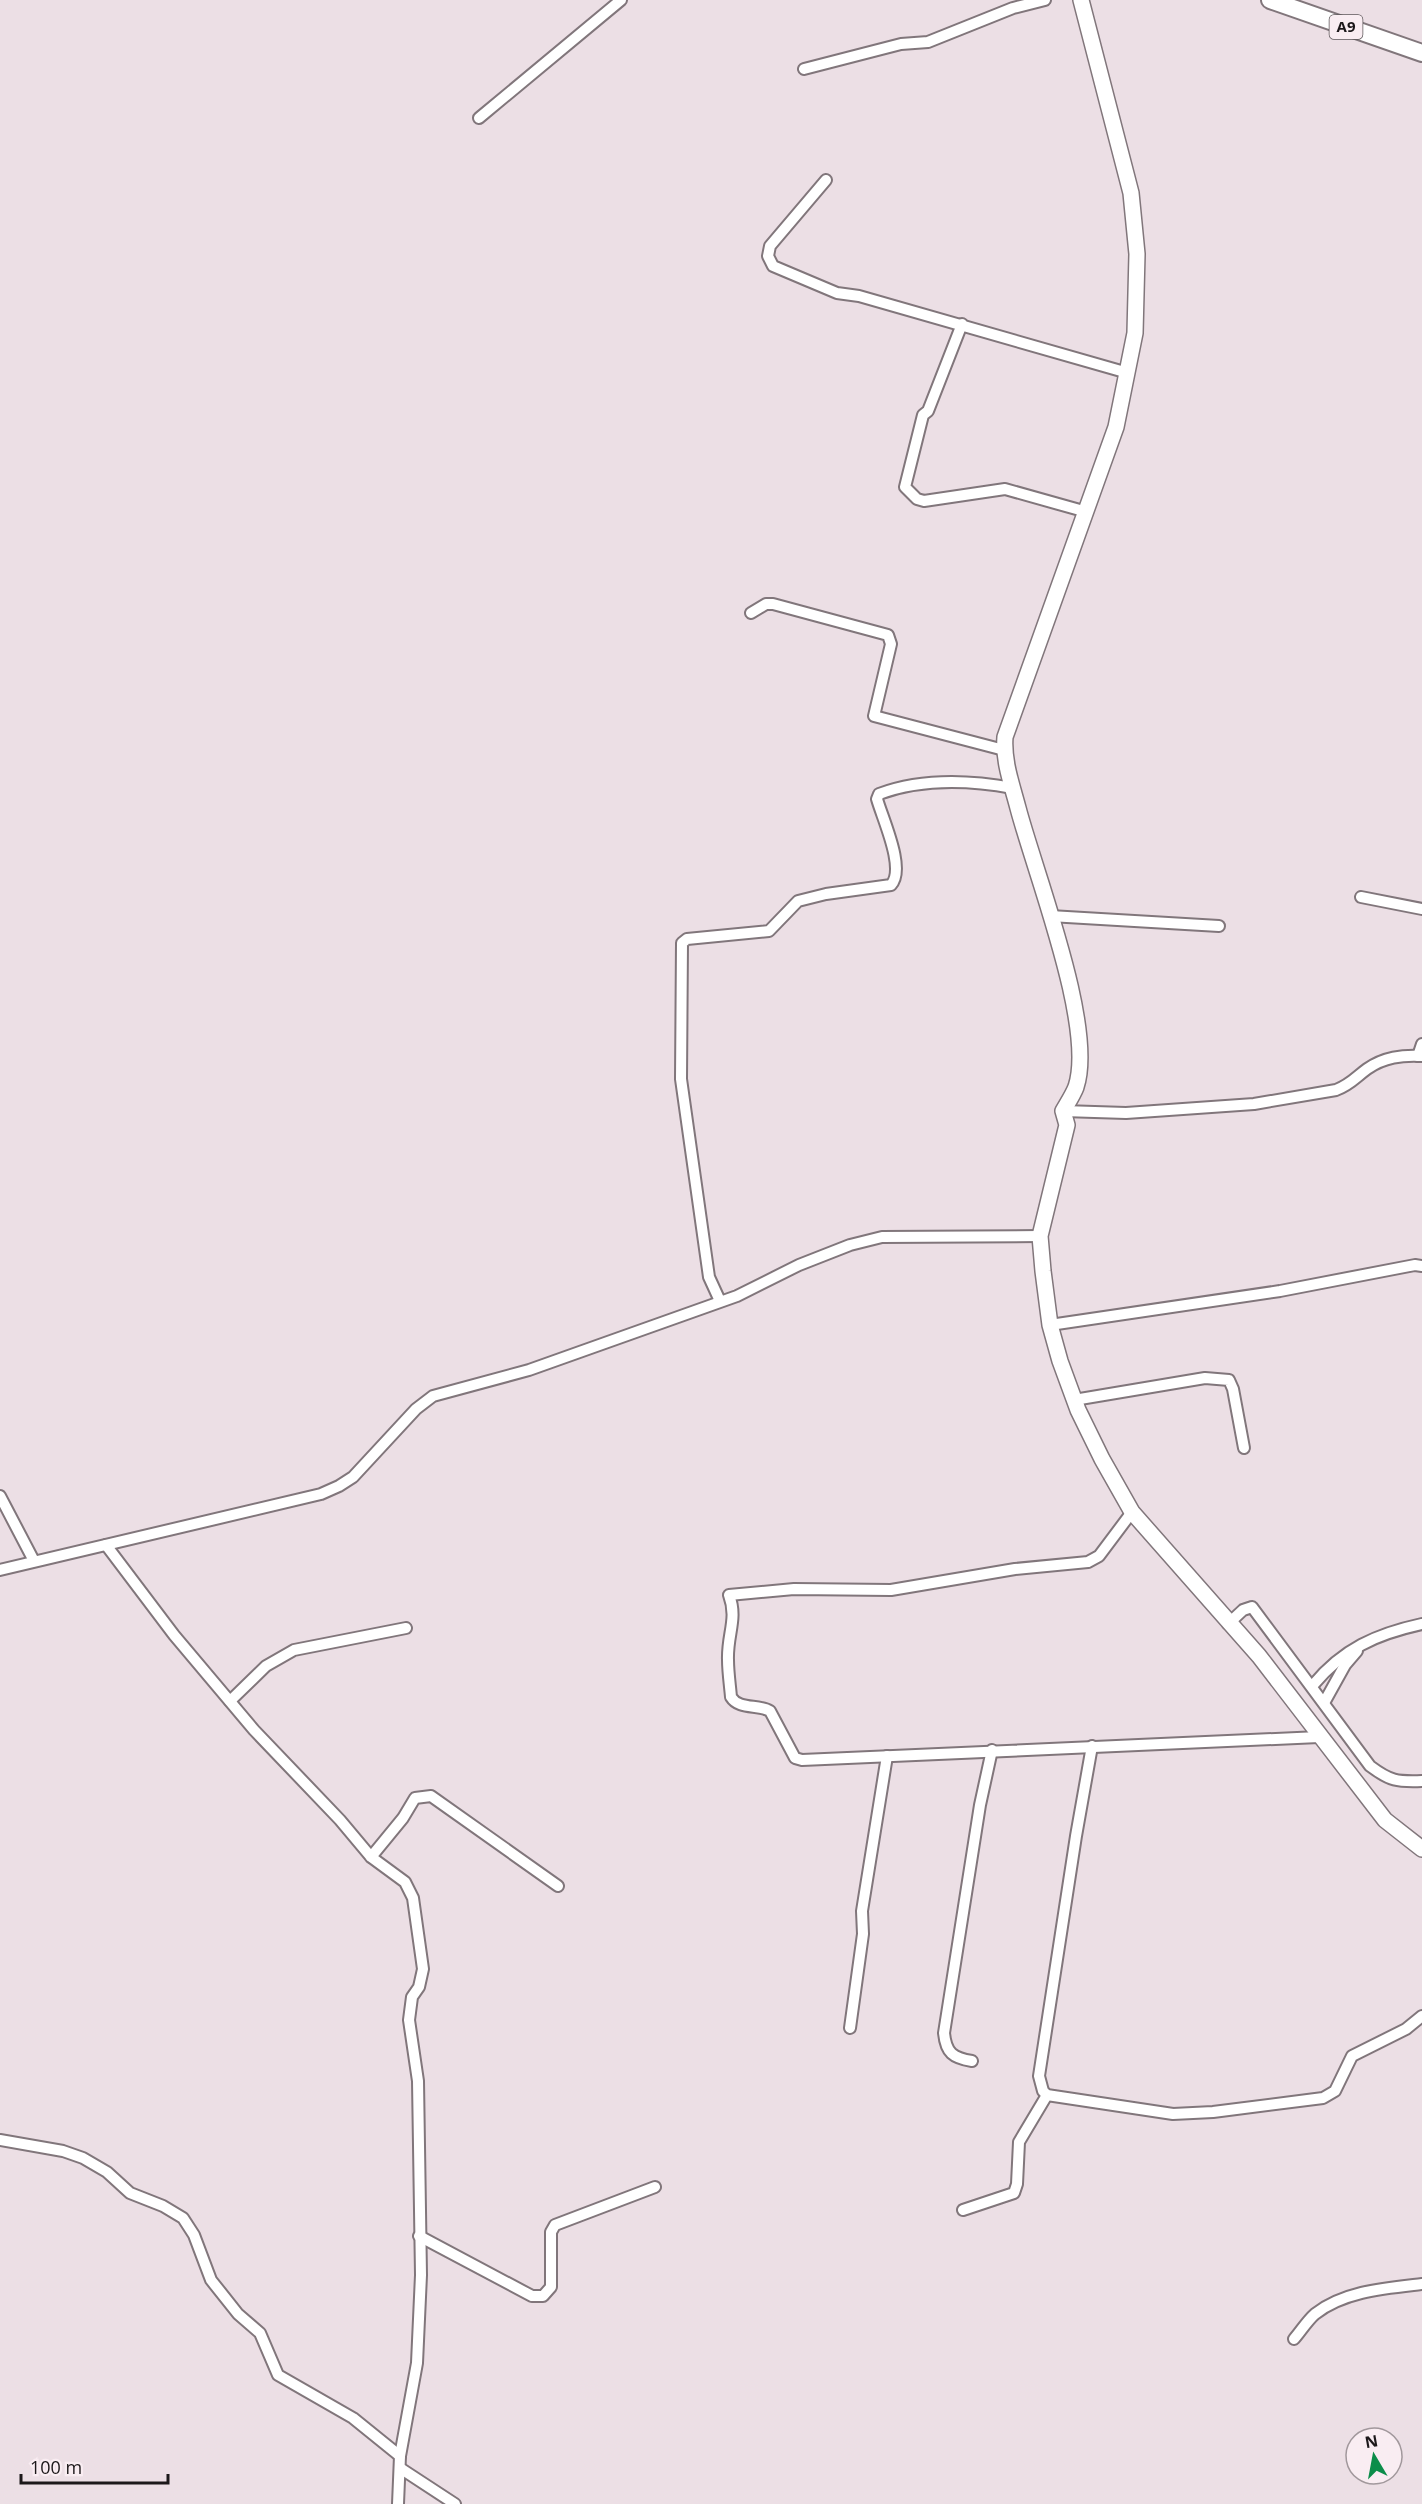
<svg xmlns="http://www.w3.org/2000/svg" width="1422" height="2504" viewBox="0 0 1422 2504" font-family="'Open Sans',sans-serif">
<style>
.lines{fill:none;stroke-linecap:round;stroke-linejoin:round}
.street-casing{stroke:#81767b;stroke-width:14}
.secondary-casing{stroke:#81767b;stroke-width:18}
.primary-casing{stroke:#81767b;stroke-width:20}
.street{stroke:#fff;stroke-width:10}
.secondary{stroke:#fff;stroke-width:15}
.primary{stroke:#fff;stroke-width:16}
.labels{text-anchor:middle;stroke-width:4.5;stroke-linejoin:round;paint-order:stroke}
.shield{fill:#f9edf2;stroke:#5e585b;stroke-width:1.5}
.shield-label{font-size:15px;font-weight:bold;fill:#1c181a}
</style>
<rect width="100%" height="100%" fill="#ecdfe5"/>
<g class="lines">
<defs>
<g id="street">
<polyline points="804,69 901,44 928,42 1013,8 1045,0"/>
<polyline points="479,118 621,0"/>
<polyline points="826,180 770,246 768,256 773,266 837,293 859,296 1128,373"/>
<polyline points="962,324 928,411 923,415 905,487 917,499 924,501 1005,489 1087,512"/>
<polyline points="751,613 766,604 773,604 888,635 891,644 874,716 1004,750"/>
<polyline points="1361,897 1422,909"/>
<polyline points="1050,916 1219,926"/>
<polyline points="1418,1056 1422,1044"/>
<path d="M1063,1111L1126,1113L1254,1104L1336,1090C1350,1085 1356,1077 1367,1069C1384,1057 1402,1055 1422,1056"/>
<path d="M720,1301L709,1277L681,1079L682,943L687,939L769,931L798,901L826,894L891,885C906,869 883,820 877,799L879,794C922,778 969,780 1013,788"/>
<polyline points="1050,1325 1280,1291 1415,1265 1422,1266"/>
<polyline points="1074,1400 1205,1378 1229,1380 1233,1389 1244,1448"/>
<polyline points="0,1496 34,1561"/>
<path d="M1132,1512L1099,1556L1088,1562L1015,1569L891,1590L794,1589L729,1595C738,1619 727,1634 728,1660C728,1672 730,1685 731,1697C739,1710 758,1704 770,1711L795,1758L802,1760L1319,1737"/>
<polyline points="106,1545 174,1635 254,1730 340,1820 371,1857 405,1882 413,1898 423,1969 419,1987 412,1997 409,2020 418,2081 421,2275 417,2363 400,2456 398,2504"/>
<polyline points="0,1570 321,1494 339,1486 353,1477 416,1409 433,1396 529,1370 737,1296 799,1265 850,1245 882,1237 1040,1236"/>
<path d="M1228,1624L1243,1610L1252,1607L1370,1766C1390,1781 1397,1782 1422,1781"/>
<path d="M1313,1685C1343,1649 1376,1634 1422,1624"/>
<polyline points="230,1701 266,1666 294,1650 406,1628"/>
<polyline points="1325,1701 1345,1665 1357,1651"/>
<polyline points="1092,1746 1076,1836 1039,2076 1043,2091 1047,2095 1173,2114 1213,2112 1323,2098 1335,2091 1352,2056 1406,2029 1422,2016"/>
<polyline points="371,1857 403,1818 415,1798 431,1796 558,1886"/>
<polyline points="850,2028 863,1934 862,1911 887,1756"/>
<path d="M972,2061C953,2058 946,2053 944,2033L980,1805L992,1750"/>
<polyline points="0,2140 63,2151 83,2158 107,2172 130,2193 163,2206 183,2218 194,2235 211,2280 238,2314 260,2333 278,2375 353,2418 400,2456"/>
<polyline points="963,2210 1014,2193 1017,2184 1019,2142 1047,2095"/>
<polyline points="419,2236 532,2296 543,2296 551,2287 551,2232 555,2225 655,2187"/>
<path d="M1294,2339C1301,2331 1307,2321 1315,2314C1344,2291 1387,2288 1422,2284"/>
<polyline points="400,2468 455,2504"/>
</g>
<path id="secondary" d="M1081,0L1131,193L1137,254L1135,333L1116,427L1005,737C1003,761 1012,785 1018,808C1035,873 1096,1027 1076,1087C1073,1095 1067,1104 1063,1111L1067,1125L1040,1236L1043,1271L1050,1325L1060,1361L1078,1410L1102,1459L1132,1512L1259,1656L1385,1820L1422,1849"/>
<polyline id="primary" points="1270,0 1422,53"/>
</defs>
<!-- street casing -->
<use href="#street" class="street-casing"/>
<!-- secondary casing -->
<use href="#secondary" class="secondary-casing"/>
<!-- primary casing -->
<use href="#primary" class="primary-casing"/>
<!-- street -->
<use href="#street" class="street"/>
<!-- secondary -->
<use href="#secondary" class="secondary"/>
<!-- primary -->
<use href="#primary" class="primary"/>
</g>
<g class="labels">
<!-- shield labels -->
<rect class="shield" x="1329.5" y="15" width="33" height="24" rx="4.5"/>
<g class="shield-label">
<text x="1346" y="32">A9</text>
</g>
</g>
<!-- north arrow -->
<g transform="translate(1374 2456) rotate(350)"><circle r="28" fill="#f9edf2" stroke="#a1989c" stroke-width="1.5"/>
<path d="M0-4.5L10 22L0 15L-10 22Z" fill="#0c8d4a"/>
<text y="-9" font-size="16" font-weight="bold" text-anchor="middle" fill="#1c181a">N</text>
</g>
<!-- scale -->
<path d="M21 2474v9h147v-9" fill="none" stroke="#1c181a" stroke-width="3"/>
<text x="30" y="2474" font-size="18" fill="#1c181a" stroke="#f9edf2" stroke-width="4.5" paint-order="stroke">100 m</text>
</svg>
